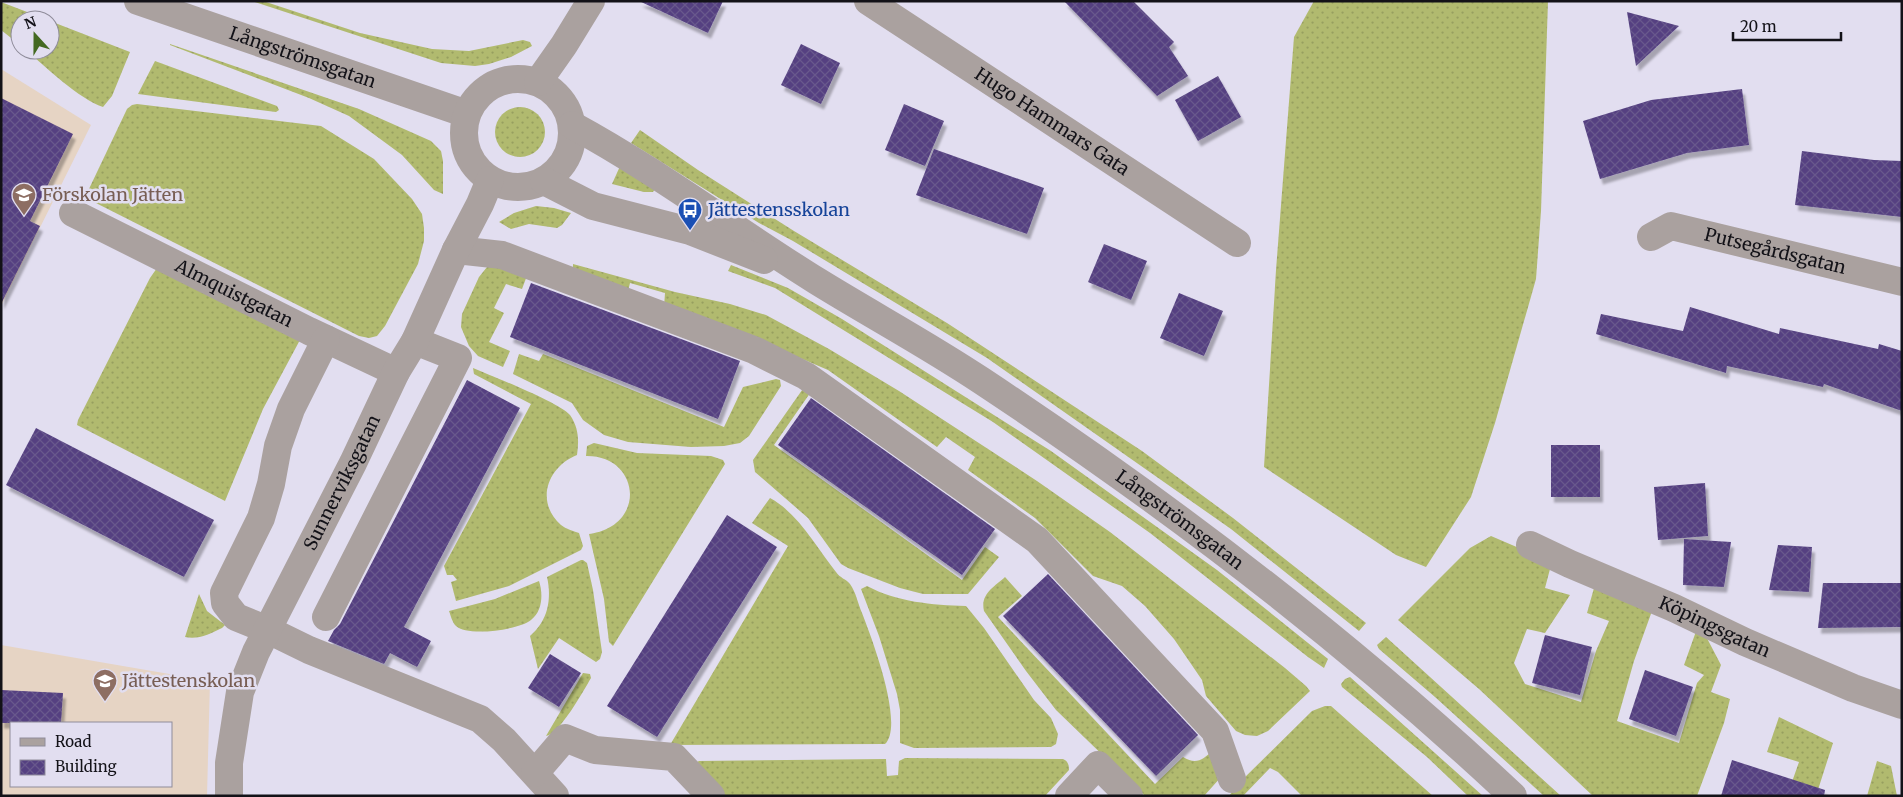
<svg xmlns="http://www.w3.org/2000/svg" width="1903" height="797" viewBox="0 0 1903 797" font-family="Merriweather,serif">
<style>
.education{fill:#e6d4c4;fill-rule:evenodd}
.grass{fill:url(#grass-dots)}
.building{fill:url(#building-cross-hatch);filter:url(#shadow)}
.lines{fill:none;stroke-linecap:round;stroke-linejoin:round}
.minor{stroke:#aaa19f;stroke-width:28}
.labels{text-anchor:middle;stroke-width:5;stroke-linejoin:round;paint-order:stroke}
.street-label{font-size:18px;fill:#131218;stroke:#e2def0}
.education-label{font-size:18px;fill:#785e54;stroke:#e2def0;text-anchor:start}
.transit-label{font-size:18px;fill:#164399;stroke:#e2def0;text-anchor:start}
</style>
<defs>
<pattern id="grass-dots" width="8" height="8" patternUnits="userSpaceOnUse" patternTransform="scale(1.25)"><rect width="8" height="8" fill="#b1ba6f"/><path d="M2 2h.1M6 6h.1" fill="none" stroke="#979f5f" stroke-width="1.8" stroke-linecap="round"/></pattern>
<pattern id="building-cross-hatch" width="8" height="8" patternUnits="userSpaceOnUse" patternTransform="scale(1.25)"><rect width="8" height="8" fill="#544081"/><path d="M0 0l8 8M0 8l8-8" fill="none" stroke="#68588c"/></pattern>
<filter id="shadow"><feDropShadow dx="3" dy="5.5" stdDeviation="1" flood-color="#0004"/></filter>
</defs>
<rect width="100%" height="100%" fill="#e2def0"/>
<!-- education -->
<g class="education">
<polygon points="1,69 91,125 1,306"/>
<path d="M1,645L210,681L207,796H1ZM11,723H171V786H11Z"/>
</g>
<!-- grass -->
<g class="grass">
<polygon points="252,1 263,1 360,33 432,49 469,51 523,40 530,42 532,46 511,57 489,64 475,66 441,63"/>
<polygon points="1314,1 1548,1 1541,211 1536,279 1495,423 1471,497 1426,567 1396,555 1264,467 1276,270 1294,37"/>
<polygon points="1,2 48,20 20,20 20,45 1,30"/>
<path d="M50,21L130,52L112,96L103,107C79,99 46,67 26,50H50Z"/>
<polygon points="170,44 359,109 431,141 441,151 443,161 443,194 434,190 402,155 349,116 309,98 170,45"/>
<polygon points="155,61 277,106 279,110 276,112 138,94"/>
<polygon points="137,104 321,126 374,159 412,199 422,214 424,228 424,241 418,264 385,326 377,336 369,338 359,336 86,198 88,191 127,109 132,105"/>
<circle cx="520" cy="132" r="25"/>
<polygon points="640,130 698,170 794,231 947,323 1142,451 1233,518 1366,623 1359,631 1231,529 987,358 793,241 759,223 631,143"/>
<polygon points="621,164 655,189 653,192 644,192 612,184"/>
<polygon points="536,206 554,208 571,213 562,225 557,228 529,224 511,229 499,222 514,213"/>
<polygon points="493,262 528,273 522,289 506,284 494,308 504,313 489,342 510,351 503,367 478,356 469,346 461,327 462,314 479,277 487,267"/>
<polygon points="573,264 675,292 730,304 766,315 829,349 899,391 1037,481 1110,532 1285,668 1306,686 1310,691 1268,731 1257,736 1245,735 1236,731 1206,696 1202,680 1174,639 1145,606 1122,586 1093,576 1035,518 968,470 975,457 946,437 937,447 828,370 772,346 664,307 665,293 630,283 628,291 573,270"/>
<polygon points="731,265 788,288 842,319 1051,451 1217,570 1328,659 1324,668 1308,657 1150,533 993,422 775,288 728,271"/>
<polygon points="157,268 301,338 263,409 225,501 77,425 78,420 150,278"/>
<polygon points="519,354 539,361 543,354 724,427 743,387 776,379 780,380 781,386 749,436 740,443 724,446 691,447 628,442 604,435 583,420 572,403 513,374"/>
<path d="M473,368C492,376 560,403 570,415C579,428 579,441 577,455C547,467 535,502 561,525C566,529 573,531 579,533L583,546L581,550L509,586L456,601L451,582L457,580L453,575H447L444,566L531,404L474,374Z"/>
<polygon points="807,383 815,386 774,445 962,580 985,547 999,557 968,594 923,594 900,588 848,568 841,564 808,518 755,472 753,460"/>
<path d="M594,443L637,453L711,456L723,460L725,464L613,646L609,642L604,599L589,534C648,526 640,455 586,456L587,446Z"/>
<path d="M770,498C798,513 817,548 836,572C840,578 846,579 850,584C856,592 858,604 862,613C871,636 905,725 885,744L670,745L788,546L752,523Z"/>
<polygon points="1491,536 1549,561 1550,569 1545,588 1570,595 1545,633 1527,629 1514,663 1525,684 1581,702 1596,651 1609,621 1587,613 1596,581 1652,611 1634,661 1617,721 1679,743 1697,683 1704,675 1684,665 1699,623 1721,665 1711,692 1730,699 1724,723 1697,796 1593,796 1479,689 1398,620 1470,548"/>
<path d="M581,560H583L587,563L593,590L602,652L600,659L596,662L559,638L538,669L530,636C548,621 552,599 547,577Z"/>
<path d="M1005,577L1022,596L998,617L1155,784L1183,757C1196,765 1203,760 1213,750L1230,767L1204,796H1145L1056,710L1026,671L984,611C980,594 994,587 1005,577Z"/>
<path d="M539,581C543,593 543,611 531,620C519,630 467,637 456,626C452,622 451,616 449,611L495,599Z"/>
<path d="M867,586C897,602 932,605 966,606L984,628L1034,700L1051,718L1058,734L1056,744L1051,747L914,748L900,743V710L897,694L879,636L861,589Z"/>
<path d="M199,594L207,611L225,625L222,628C210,634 198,640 185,637Z"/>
<polygon points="1386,637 1561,796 1544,796 1435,697 1379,649 1377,645"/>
<path d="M583,673L590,674L591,678C584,690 559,735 546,736Z"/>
<polygon points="1350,677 1483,796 1468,796 1427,757 1342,687 1341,684 1345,679"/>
<polygon points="1325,706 1331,706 1433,796 1302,796 1278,772 1270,768 1243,796 1229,796 1238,784 1312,711"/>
<polygon points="1779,717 1833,743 1816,796 1787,796 1799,762 1767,752"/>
<path d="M905,758L1063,759C1068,761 1069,765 1069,770L1045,796H723L695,763L699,761L886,759L887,776L898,775L899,761Z"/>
<polygon points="1877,761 1891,766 1897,796 1867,796"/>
</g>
<!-- building -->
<g class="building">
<polygon points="639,1 723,1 708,33"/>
<polygon points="1064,1 1133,1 1174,42 1169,47 1188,76 1157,96"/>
<polygon points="1627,12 1679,26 1636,66"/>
<polygon points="801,44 840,63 821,104 781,85"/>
<polygon points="1218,76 1241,117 1198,141 1175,100"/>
<polygon points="1742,89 1749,145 1687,153 1600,179 1583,121 1651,100"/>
<polygon points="1,98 73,134 30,221 40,226 1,304"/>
<polygon points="904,104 944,121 925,166 885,150"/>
<polygon points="934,149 1044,188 1027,234 916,195"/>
<polygon points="1802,151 1874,160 1902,161 1902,217 1795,205"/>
<polygon points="1104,244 1147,261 1131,300 1088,282"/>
<polygon points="531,283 740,361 718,419 510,337"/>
<polygon points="1179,293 1223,311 1204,356 1160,338"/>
<polygon points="1690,307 1779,334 1780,328 1878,349 1879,344 1902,351 1902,411 1824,384 1823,387 1727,366 1726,373 1596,334 1601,314 1683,331"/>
<polygon points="467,380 520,408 404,627 431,641 417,667 390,653 384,664 328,641 334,630 340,624"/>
<polygon points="811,398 995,529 962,575 778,445"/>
<polygon points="36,428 214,520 184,577 6,485"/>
<rect x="1551" y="445" width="49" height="52"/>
<polygon points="1705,483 1708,536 1658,540 1654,487"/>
<polygon points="727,515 777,547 657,737 607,706"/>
<polygon points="1684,539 1731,542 1724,587 1683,585"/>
<polygon points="1778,545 1812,547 1809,592 1769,590"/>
<polygon points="1048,574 1198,735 1156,776 1003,616"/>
<polygon points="1823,583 1902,583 1902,627 1818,628"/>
<polygon points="1545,635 1592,647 1580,695 1532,683"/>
<polygon points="550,654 581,673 559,707 528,688"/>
<polygon points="1645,670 1693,687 1676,736 1629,719"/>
<polygon points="1,690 63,693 61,723 1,723"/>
<polygon points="1732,760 1825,790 1824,796 1721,796"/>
</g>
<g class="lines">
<!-- minor -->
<g class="minor">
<path id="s1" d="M138,1L467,114"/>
<path id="s2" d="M868,1L1237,243"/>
<circle cx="518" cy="133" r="54"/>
<polyline points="538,82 564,45 591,1"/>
<path id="s3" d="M572,125C657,171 735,230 817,281C872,315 928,345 982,381C1169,505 1349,642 1513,796"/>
<polyline points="544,181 593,206 690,231 764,260"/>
<path id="s4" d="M73,213L309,331L396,372"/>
<path id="s5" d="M1651,237L1671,226L1902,282"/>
<polyline points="456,250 502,255 754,350 806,376 1037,540 1215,731 1232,779"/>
<polyline points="326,339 291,409 278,446 271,484 261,518 224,593 225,603 236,617 268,630 309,650 480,719 504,740 555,796"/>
<path id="s6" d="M1530,545L1570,564L1674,608L1745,642L1853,688L1902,705"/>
<polyline points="326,617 458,358 415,341"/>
<polyline points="535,773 565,738 595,750 674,757 711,796"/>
<path id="s7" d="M229,796V763L240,692L256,652L353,463L396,372L415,341L456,250L480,204L490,180"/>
<polyline points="1069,796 1098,765 1129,796"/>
</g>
</g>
<!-- icons -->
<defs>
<symbol id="school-pin" viewBox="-11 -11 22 30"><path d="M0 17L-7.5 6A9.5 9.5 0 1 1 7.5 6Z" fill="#8d6e63" stroke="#e2def0"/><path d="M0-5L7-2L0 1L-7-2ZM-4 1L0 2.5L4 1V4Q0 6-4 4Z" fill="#fff"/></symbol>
<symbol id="bus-pin" viewBox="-11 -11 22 30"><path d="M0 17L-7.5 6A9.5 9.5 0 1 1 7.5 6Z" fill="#1a4fb4" stroke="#e2def0"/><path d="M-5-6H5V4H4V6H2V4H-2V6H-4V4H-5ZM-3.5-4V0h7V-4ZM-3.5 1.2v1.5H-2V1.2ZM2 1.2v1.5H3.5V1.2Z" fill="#fff"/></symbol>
</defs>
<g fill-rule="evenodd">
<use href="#school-pin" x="10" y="181" width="28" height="38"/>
<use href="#bus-pin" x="676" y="196" width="28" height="38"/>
<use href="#school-pin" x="91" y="667" width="28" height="38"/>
</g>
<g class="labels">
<!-- street labels -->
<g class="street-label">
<text dy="6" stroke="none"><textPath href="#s1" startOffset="174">Långströmsgatan</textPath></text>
<text dy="6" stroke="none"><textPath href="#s2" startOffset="220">Hugo Hammars Gata</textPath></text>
<text dy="6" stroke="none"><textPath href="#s5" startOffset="130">Putsegårdsgatan</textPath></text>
<text dy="6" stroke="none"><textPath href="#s4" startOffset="180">Almquistgatan</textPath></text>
<text dy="6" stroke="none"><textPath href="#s7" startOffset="338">Sunnerviksgatan</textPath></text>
<text dy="6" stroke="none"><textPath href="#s3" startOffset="725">Långströmsgatan</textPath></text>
<text dy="6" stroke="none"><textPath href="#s6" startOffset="202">Köpingsgatan</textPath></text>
</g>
<!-- education labels -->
<g class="education-label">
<text x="42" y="201">Förskolan Jätten</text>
<text x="122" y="687">Jättestenskolan</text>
</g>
<!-- transit labels -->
<g class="transit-label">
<text x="708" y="216">Jättestensskolan</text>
</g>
</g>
<!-- border -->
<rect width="1903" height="797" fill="none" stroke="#131218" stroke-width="5"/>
<!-- legend -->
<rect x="10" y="722" width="162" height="65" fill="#e2def0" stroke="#8f8c9a"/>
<rect x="20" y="738" width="25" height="8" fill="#aaa19f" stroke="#8f8c9a"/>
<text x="55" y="747" font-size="15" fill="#131218">Road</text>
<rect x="20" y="760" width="25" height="15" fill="url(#building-cross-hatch)" stroke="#8f8c9a"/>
<text x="55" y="772" font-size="15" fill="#131218">Building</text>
<!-- north arrow -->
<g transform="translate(35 35) rotate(339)"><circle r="24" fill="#e2def0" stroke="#8f8c9a"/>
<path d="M0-4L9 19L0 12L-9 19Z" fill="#446922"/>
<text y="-8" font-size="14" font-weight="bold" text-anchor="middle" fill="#131218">N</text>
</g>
<!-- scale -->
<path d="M1733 32v8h108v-8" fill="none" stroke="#131218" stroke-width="2.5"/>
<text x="1740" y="32" font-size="15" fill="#131218" stroke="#e2def0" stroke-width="4" paint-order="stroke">20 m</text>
</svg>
